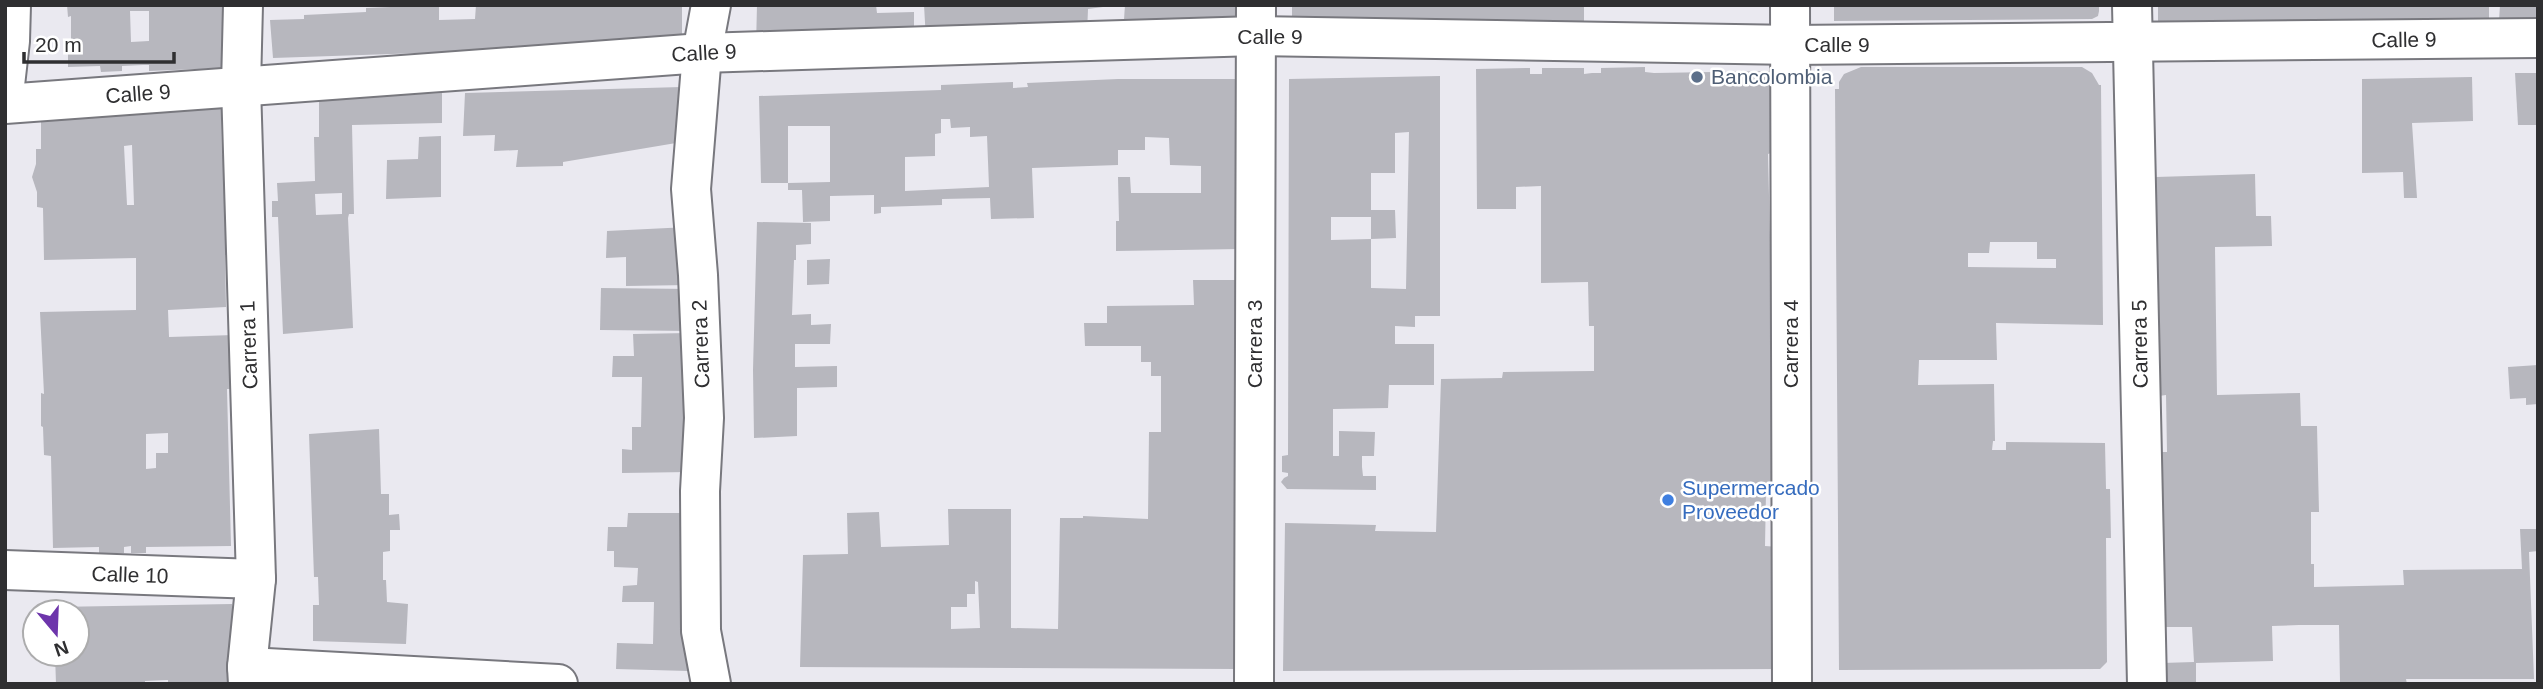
<svg xmlns="http://www.w3.org/2000/svg" width="2543" height="689" viewBox="0 0 2543 689" font-family="Arial,sans-serif">
<style>
.building{fill:#b7b7be;fill-rule:evenodd}
.lines{fill:none;stroke-linecap:round;stroke-linejoin:round}
.minor-casing{stroke:#78787e;stroke-width:42}
.minor{stroke:#fff;stroke-width:38}
.service-dot{fill:#5c6f8a;stroke:#fff;stroke-width:2.5}
.shop-dot{fill:#3f7fe0;stroke:#fff;stroke-width:2.5}
.labels{text-anchor:middle;stroke-width:5;stroke-linejoin:round;paint-order:stroke}
.street-label{font-size:21px;fill:#2f2f31;stroke:#fff}
.service-label{font-size:21px;fill:#4e5e75;stroke:#fff;text-anchor:start}
.shop-label{font-size:21px;fill:#366cbe;stroke:#fff;text-anchor:start}
</style>
<rect width="100%" height="100%" fill="#eae9f0"/>
<!-- building -->
<g class="building">
<path d="M67,5H230L224,68L149,71V65H143L122,66V71L101,72L100,66L68,67V41L71,40V16L68,17ZM130,11H149V41L131,42Z"/>
<polygon points="390,5 439,5 439,20 475,19 476,5 682,5 682,44 273,58 270,20 304,19 304,15 366,12 366,8 390,7"/>
<polygon points="757,5 876,5 877,13 914,12 914,40 756,46"/>
<polygon points="924,5 1103,5 1103,7 1088,9 1087,34 926,40"/>
<polygon points="1125,5 1240,5 1240,30 1123,34"/>
<polygon points="1292,5 1584,5 1584,25 1292,29"/>
<polygon points="1834,5 2099,5 2099,11 2098,16 2092,19 1834,21"/>
<polygon points="2158,5 2489,5 2489,21 2264,22 2158,22"/>
<polygon points="2500,5 2538,5 2538,21 2499,21"/>
<polygon points="1645,67 1645,72 1654,73 1774,71 1771,153 1768,154 1771,278 1776,278 1778,491 1766,492 1765,546 1779,547 1779,669 1283,671 1285,523 1376,525 1375,531 1436,532 1441,379 1502,378 1503,372 1594,371 1594,326 1589,326 1588,282 1541,283 1541,186 1516,187 1516,209 1477,209 1476,69 1530,68 1530,74 1542,74 1542,68 1584,68 1584,74 1592,73 1601,73 1601,68"/>
<path d="M1861,67H2082L2092,73L2099,85H2101L2103,325L1996,323L1997,360H1919L1918,385L1994,384L1995,441H1993L1992,450H2006V442L2105,443L2106,489H2110L2111,538H2106L2107,662L2100,669L1839,670L1835,89H1839V82L1844,74ZM1990,242H2037V259H2056V268L1968,267V253H1989Z"/>
<polygon points="2515,73 2538,73 2538,125 2518,125"/>
<path d="M1440,76V316H1415V327L1395,326V344H1434V385H1389L1388,408L1333,409V456H1339V431L1375,432L1374,456H1362V467L1363,476H1376V490L1287,489L1281,482L1284,478L1288,476V473L1282,472V456L1288,455L1289,79ZM1409,132L1406,289L1371,288V239L1396,238L1395,210H1371V173H1395V133ZM1331,217H1371V239L1331,240Z"/>
<polygon points="2472,77 2473,121 2412,123 2417,198 2404,198 2403,172 2362,173 2362,79"/>
<path d="M1118,79H1239L1240,249L1116,251V221H1119L1118,177H1130L1131,193H1201V166L1170,165L1169,138L1145,137V150H1118V165L1032,168L1034,218L991,219L990,198L942,199V205L881,207V213L874,214V195L830,196V221L803,222L802,190H788V183L830,182V126H788V183H761L759,96L941,90V85L1013,82V88L1028,87L1027,83ZM941,119H950L951,128L970,127V137L987,136L989,187L905,191V157L935,156V134L941,133Z"/>
<polygon points="682,87 682,142 563,162 563,166 516,167 518,150 494,151 495,135 463,136 465,93"/>
<path d="M442,93V123L352,125L354,214H349L348,218L353,328L283,334L278,217H272V201H278L277,183L315,181L314,137H319V97ZM342,193V214L316,215L315,194Z"/>
<path d="M221,104L222,155H230L232,255H225L226,307L168,310L169,337L234,335L235,389H227L231,546L146,547V553H131V546L124,547V553H99V547L53,548L51,456L44,455L43,427L41,426V393L44,394L40,312L136,310V258L44,260L43,208L37,207V192L32,177L36,164V149H41V116ZM132,145L134,205H127L124,146ZM168,433V453H156V468L146,469V434Z"/>
<polygon points="441,136 441,197 386,199 387,160 418,159 419,137"/>
<polygon points="2255,174 2256,216 2271,216 2272,246 2215,247 2217,395 2300,393 2301,426 2317,426 2319,512 2311,512 2311,564 2314,564 2314,587 2404,585 2403,570 2522,569 2520,529 2538,529 2538,551 2529,552 2534,679 2406,679 2407,684 2340,682 2339,625 2299,625 2272,626 2273,661 2196,663 2196,684 2162,684 2162,663 2194,662 2192,627 2162,627 2159,452 2167,452 2166,395 2159,396 2156,177"/>
<polygon points="757,222 811,223 811,244 796,245 796,260 794,260 792,315 811,314 811,325 831,324 830,344 795,344 795,367 837,366 837,387 797,388 797,436 754,438 753,370"/>
<polygon points="688,227 689,285 626,286 626,257 606,258 607,231"/>
<polygon points="830,259 829,284 807,285 807,260"/>
<path d="M1193,280H1239L1237,669L800,667L803,555L848,554L847,513L879,512L881,547L949,545L948,509H1011V628L1058,629L1060,518H1083V516L1148,519L1149,432H1161V376H1151V362H1141V346H1085L1084,323H1107V306L1194,305ZM975,581L978,582L980,628L951,629V607H967V594H975Z"/>
<polygon points="601,288 691,289 691,331 600,330"/>
<polygon points="689,333 689,472 622,473 622,449 632,450 632,427 641,427 642,377 612,377 613,356 634,356 633,334"/>
<polygon points="2538,365 2538,404 2526,405 2526,398 2510,399 2508,367"/>
<polygon points="379,429 381,494 389,494 389,515 399,514 400,530 390,530 390,551 383,552 383,580 386,580 387,602 408,604 406,644 313,641 313,605 319,605 318,577 314,577 309,434"/>
<polygon points="628,513 690,513 688,671 616,669 617,643 653,644 654,602 622,602 623,586 637,585 638,568 614,567 614,551 607,551 608,527 627,527"/>
<polygon points="232,604 234,684 168,684 168,680 145,681 145,684 56,684 55,654 77,654 77,612 54,612 54,607"/>
</g>
<g class="lines">
<defs>
<g id="minor">
<polyline points="243,5 241,86 256,579 247,667 248,684"/>
<polyline points="711,5 702,53 691,189 698,275 704,418 700,491 701,631 711,684"/>
<polyline points="1790,5 1792,684"/>
<polyline points="2132,5 2147,684"/>
<polyline points="5,85 10,41 11,5"/>
<polyline points="5,104 702,53 1256,36 1790,45 2538,38"/>
<polyline points="5,570 256,579"/>
<polyline points="247,667 558,684"/>
<polyline points="1254,684 1256,5"/>
</g>
</defs>
<!-- minor casing -->
<use href="#minor" class="minor-casing"/>
<!-- minor -->
<use href="#minor" class="minor"/>
</g>
<!-- markers -->
<circle class="service-dot" cx="1697" cy="77" r="7"/>
<circle class="shop-dot" cx="1668" cy="500" r="7"/>
<g class="labels">
<!-- street labels -->
<g class="street-label">
<text x="1270" y="44">Calle 9</text>
<text transform="translate(2404 40) rotate(-1)" y="7">Calle 9</text>
<text x="1837" y="52">Calle 9</text>
<text transform="translate(704 53) rotate(-3)" y="7">Calle 9</text>
<text transform="translate(138 94) rotate(-4)" y="7">Calle 9</text>
<text transform="translate(701 344) rotate(-92)" y="7">Carrera 2</text>
<text transform="translate(1255 344) rotate(-90)" y="7">Carrera 3</text>
<text transform="translate(1791 344) rotate(-90)" y="7">Carrera 4</text>
<text transform="translate(2140 344) rotate(-91)" y="7">Carrera 5</text>
<text transform="translate(249 345) rotate(-92)" y="7">Carrera 1</text>
<text transform="translate(130 575) rotate(2)" y="7">Calle 10</text>
</g>
<!-- service labels -->
<g class="service-label">
<text x="1711" y="84">Bancolombia</text>
</g>
<!-- shop labels -->
<g class="shop-label">
<text x="1682" y="495">Supermercado<tspan x="1682" dy="24">Proveedor</tspan></text>
</g>
</g>
<!-- border -->
<rect width="2543" height="689" fill="none" stroke="#2f2f31" stroke-width="14"/>
<!-- north arrow -->
<g transform="translate(56 633) rotate(161)"><circle r="33" fill="#ffffff" stroke="#acacad" stroke-width="2"/>
<path d="M0-5L12 26L0 18L-12 26Z" fill="#6d35ab"/>
<text y="-10" font-size="19" font-weight="bold" text-anchor="middle" fill="#2f2f31">N</text>
</g>
<!-- scale -->
<path d="M24 52v10h150v-10" fill="none" stroke="#2f2f31" stroke-width="3.5"/>
<text x="35" y="52" font-size="21" fill="#2f2f31" stroke="#ffffff" stroke-width="5" paint-order="stroke">20 m</text>
</svg>
